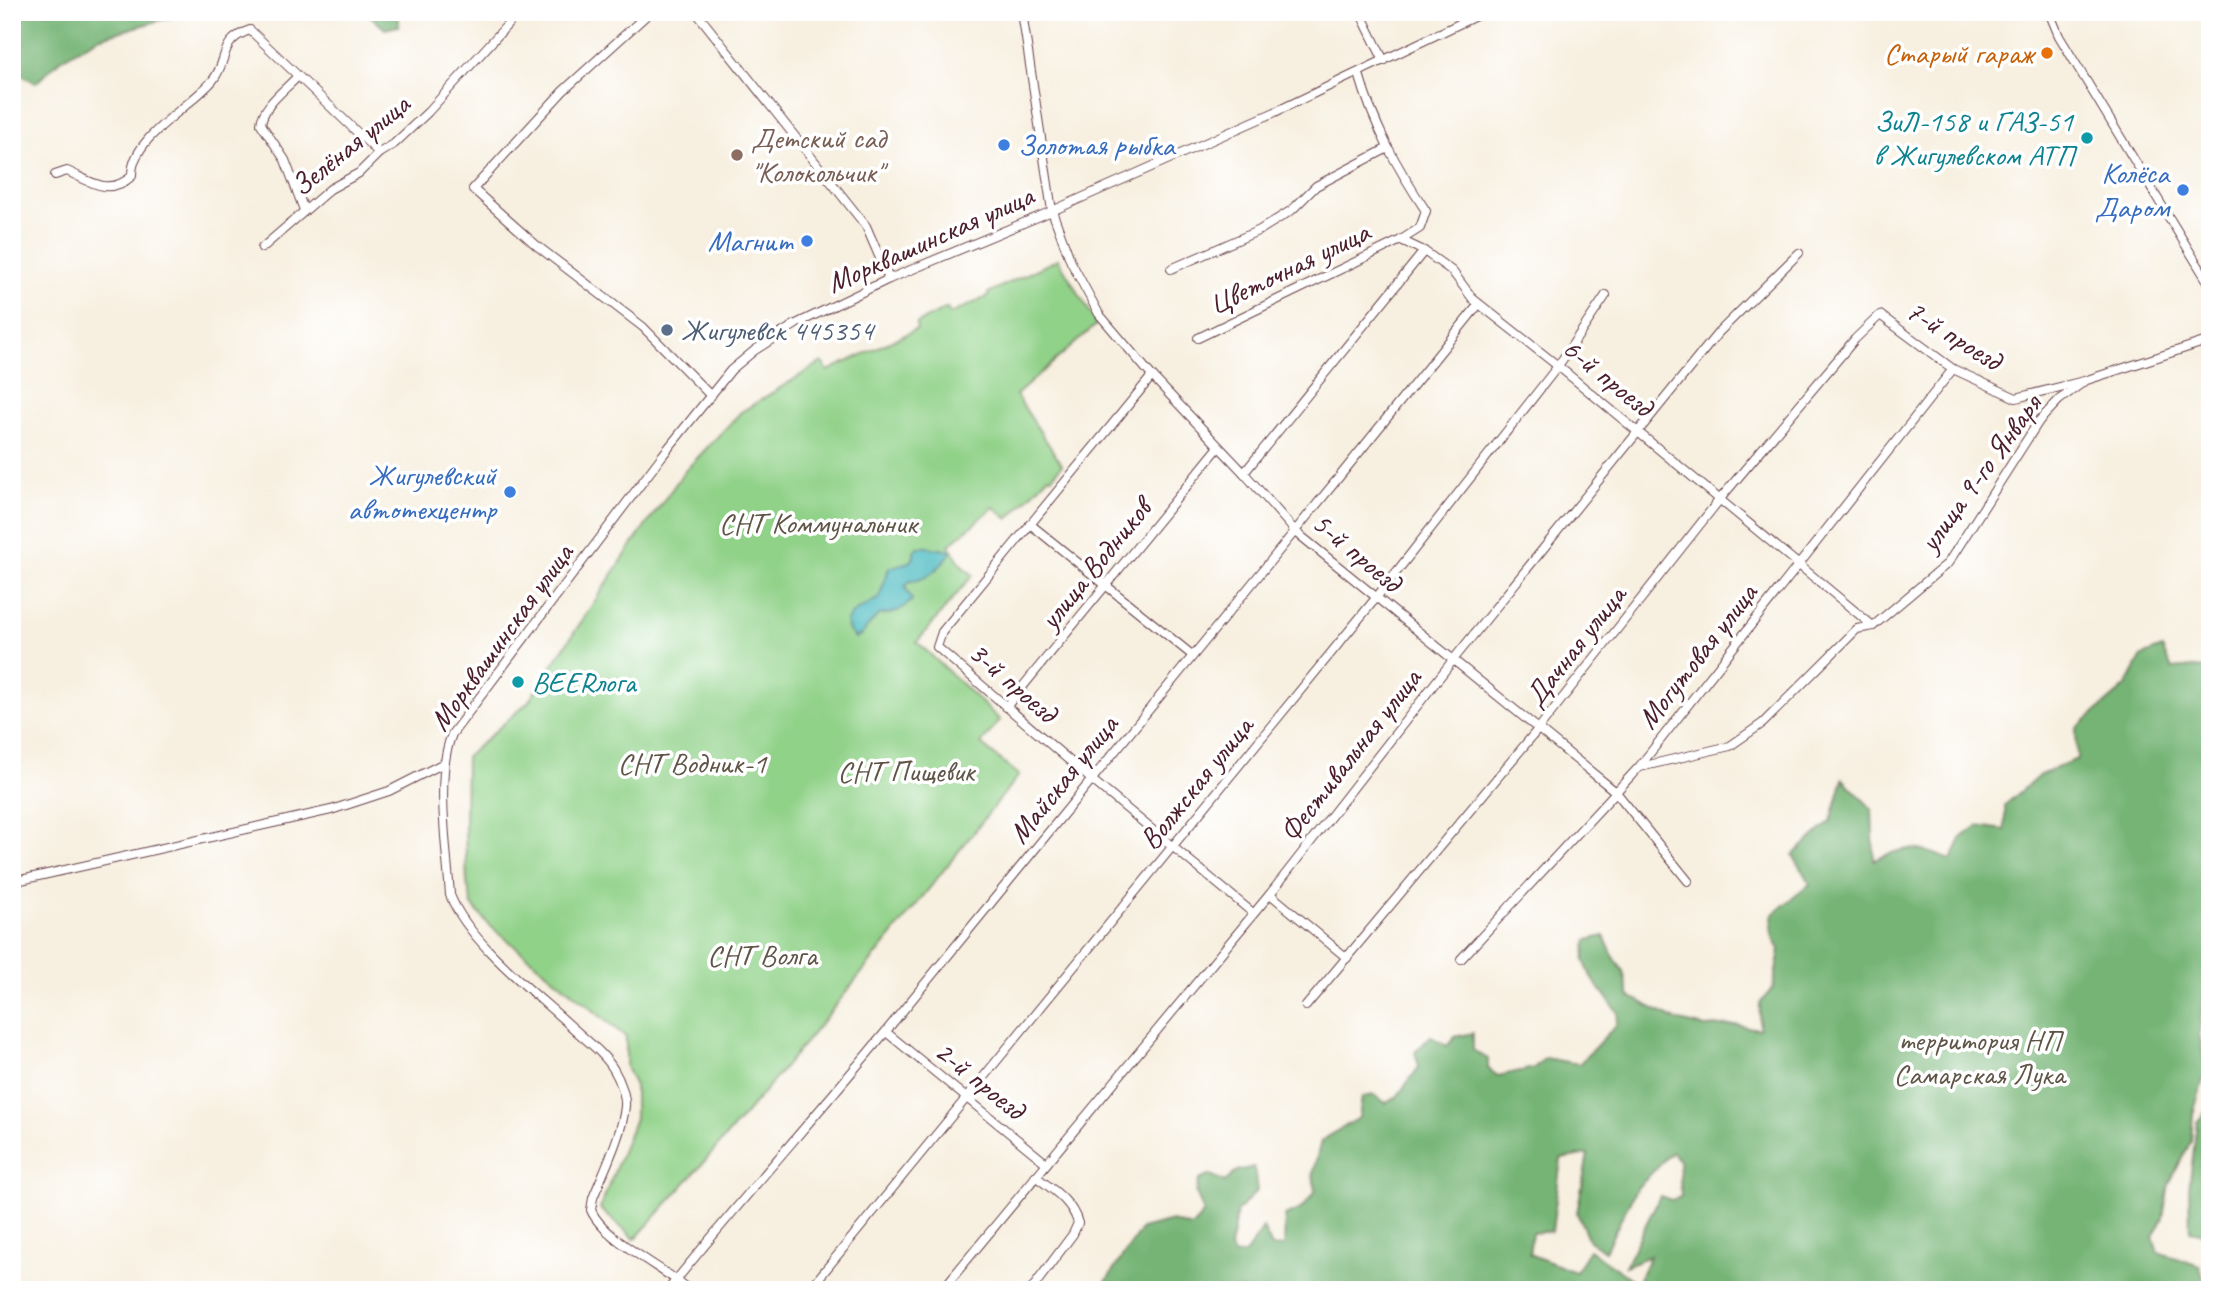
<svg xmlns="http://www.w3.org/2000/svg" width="2222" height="1302" viewBox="0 0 2222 1302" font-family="Caveat,sans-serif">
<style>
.green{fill:#91d289;stroke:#6e785a;stroke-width:2}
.forest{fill:#74b475;stroke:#5f6a50;stroke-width:2;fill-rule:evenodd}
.water{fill:#4cbbc1;stroke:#4b6d76;stroke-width:2}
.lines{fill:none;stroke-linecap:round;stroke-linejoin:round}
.minor-casing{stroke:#643e46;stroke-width:10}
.minor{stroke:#fff;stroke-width:8}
.food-dot{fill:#e8710a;stroke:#fff;stroke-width:2.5}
.culture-dot{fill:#0f9aa8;stroke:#fff;stroke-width:2.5}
.shop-dot{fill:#3f7fe0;stroke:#fff;stroke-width:2.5}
.education-dot{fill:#8d6e63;stroke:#fff;stroke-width:2.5}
.service-dot{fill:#5c6f8a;stroke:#fff;stroke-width:2.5}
.labels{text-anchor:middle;stroke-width:7;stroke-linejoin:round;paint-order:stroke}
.food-label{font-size:30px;fill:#c56008;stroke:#fff;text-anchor:end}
.culture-label{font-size:30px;fill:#0d838f;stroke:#fff;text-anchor:end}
.education-label{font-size:30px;fill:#785e54;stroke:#fff;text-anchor:start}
.street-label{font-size:30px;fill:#4a1f2b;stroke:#fff}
.shop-label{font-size:30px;fill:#366cbe;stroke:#fff;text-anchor:end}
.service-label{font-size:30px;fill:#4e5e75;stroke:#fff;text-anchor:start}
.park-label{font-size:30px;fill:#5f5547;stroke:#fff}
</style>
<rect width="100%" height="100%" fill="#fff"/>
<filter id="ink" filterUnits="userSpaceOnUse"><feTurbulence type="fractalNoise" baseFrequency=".0143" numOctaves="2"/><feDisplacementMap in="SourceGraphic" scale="14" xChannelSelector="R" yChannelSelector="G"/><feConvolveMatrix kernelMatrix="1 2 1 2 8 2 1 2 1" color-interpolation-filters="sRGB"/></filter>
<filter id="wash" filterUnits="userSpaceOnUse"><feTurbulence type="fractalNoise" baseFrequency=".00686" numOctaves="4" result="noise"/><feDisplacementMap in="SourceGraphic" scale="28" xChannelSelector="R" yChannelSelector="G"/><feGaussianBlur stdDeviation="1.57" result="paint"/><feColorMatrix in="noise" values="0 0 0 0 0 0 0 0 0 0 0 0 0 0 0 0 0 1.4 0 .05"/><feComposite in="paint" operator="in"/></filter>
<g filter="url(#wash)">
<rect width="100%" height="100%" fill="#f7efdf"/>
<!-- green -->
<path class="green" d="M1058,259L1097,324L1016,395L1062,465L1052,477L1049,476L1008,519L994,507L949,545L963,567L973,575L917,642L1000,720L981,744L1019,775C894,933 771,1091 635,1239L600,1209L635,1118V1086L626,1067V1037L489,925L472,905L467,883L465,829L466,757L528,702L632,545L685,471L741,412L822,362L828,371L917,329L916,324L947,308L950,314L989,296L988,293Z"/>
<!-- forest -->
<g class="forest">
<polygon points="12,12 164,12 171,17 98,38 60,60 36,83 12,69"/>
<polygon points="366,12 399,12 399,26 385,29"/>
<path d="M2162,648L2172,669L2196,667L2210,669V984L2203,999L2199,1033L2206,1071L2193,1114L2191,1141L2169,1184L2163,1218L2153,1237L2158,1252L2200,1266L2206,1290H1100L1141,1229L1172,1221L1191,1227L1204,1213L1196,1193L1199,1180L1211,1175L1225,1182L1237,1171L1254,1167L1257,1191L1237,1211L1230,1248L1235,1255L1245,1254L1263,1228L1272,1247L1284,1246L1285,1216L1302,1208L1315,1192L1313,1172L1321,1141L1359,1118L1362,1097L1374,1095L1386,1103L1396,1098L1419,1067L1415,1052L1431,1036L1447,1046L1455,1037L1473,1033V1050L1488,1059V1069L1498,1076L1534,1068L1545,1058L1579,1064L1616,1025L1618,1013L1591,977L1584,960L1587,940L1604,936L1612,954L1623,971L1629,996L1676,1020L1705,1027L1736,1025L1759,1029L1760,1003L1773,988L1780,950C1771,939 1769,928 1773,914L1810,884L1793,855L1831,821L1843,779L1872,809L1874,860C1910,845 1914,846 1951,860L1962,837L1978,826L2005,830V805L2040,775L2077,759L2076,729L2126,686L2142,656ZM1672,1152L1679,1161L1681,1197L1671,1200L1660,1196L1625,1266L1650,1256L1637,1283L1589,1250L1575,1272L1529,1254L1532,1233L1552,1231L1561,1159L1588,1154L1577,1213L1589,1241L1605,1251L1636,1189Z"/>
<polygon points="2210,1107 2210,1235 2190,1231 2189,1189 2197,1122"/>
</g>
<!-- water -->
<path class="water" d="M917,547H928L952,551C943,564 928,581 910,581L905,587L912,600C901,611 893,614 878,615L861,635L855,638L849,631L846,621L854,612L879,598L889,568L909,562L914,557V551Z"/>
</g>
<g filter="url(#ink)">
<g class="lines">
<defs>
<g id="minor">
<polyline points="650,12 563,91 473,189 536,245 643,327 711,396"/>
<polyline points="696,12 866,226 889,279"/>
<polyline points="1022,12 1052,211 1071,262 1099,314 1152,376 1244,473 1296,532 1616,792 1688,881"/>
<polyline points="1360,12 1384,61"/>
<polyline points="2049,12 2059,36 2210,285"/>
<path d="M297,77C285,90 263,105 261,124L285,160L304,210"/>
<path d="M55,175L67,171C90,181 108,197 132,176C131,137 191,107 213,80C229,60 218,41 250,30L379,153"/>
<polyline points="1401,240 1424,251 1452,271 1473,299 1558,366 1873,626"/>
<polyline points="262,248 330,189 359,173 379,153 394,144 428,112 519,12"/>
<polyline points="1171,269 1260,230 1292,210 1316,186 1386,149"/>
<path d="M1198,338L1401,240L1420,228L1426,211C1396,166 1374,126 1359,74"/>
<polyline points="1152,376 942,632 937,647 1092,780 1253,913"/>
<polyline points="1244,473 1424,251"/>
<polyline points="1030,524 1192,655"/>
<polyline points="1006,707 1218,448"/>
<polyline points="1640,767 1730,746 1763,723 1857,629 1873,626 1948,563 2039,421 2059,400 2082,383"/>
<polyline points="12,882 331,810 389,791 444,763"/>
<polyline points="1270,894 1347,958"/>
<polyline points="1461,959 1639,767 1953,369"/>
<polyline points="1306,1006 1539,728 1720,499 1855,339 1880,315 1953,369 2016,398 2084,381 2210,340"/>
<polyline points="886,1032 1046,1163"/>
<path d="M668,1290C739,1202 815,1117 887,1030C1086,789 1283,547 1479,304"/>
<path d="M690,1290C665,1269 603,1239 591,1210L593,1198C603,1173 623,1132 625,1106C626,1096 620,1080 614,1070C605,1054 587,1041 573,1028C534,992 469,943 450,895C447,850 435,774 452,734L662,456L731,370L755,350L796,324L889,279L1052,211L1275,112L1484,12"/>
<polyline points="809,1290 1376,598 1558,366 1606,295"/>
<polyline points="942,1290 1270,894 1453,660 1718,333 1799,253"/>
<path d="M1031,1290L1073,1234L1078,1223C1072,1201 1052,1189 1035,1176"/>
</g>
</defs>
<!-- minor casing -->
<use href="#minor" class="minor-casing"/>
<!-- minor -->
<use href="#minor" class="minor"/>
</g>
</g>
<!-- markers -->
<circle class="food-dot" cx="2047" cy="53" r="7"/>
<g class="culture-dot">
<circle cx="2087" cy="138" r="7"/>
<circle cx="518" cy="682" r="7"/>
</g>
<g class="shop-dot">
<circle cx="1004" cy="145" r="7"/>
<circle cx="2183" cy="190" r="7"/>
<circle cx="807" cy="241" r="7"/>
<circle cx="510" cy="492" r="7"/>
</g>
<circle class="education-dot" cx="737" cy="155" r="7"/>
<circle class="service-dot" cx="667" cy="330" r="7"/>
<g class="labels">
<!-- food labels -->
<g class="food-label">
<text x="2033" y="63">Старый гараж</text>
</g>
<!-- culture labels -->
<g class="culture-label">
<text x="2073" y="131">ЗиЛ-158 и ГАЗ-51<tspan x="2073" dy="34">в Жигулевском АТП</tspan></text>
<text x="532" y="692" text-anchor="start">BEERлога</text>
</g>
<!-- education labels -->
<g class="education-label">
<text x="751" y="148">Детский сад<tspan x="751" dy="34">"Колокольчик"</tspan></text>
</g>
<!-- street labels -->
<g class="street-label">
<text transform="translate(350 145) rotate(-39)" y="10">Зелёная улица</text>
<text transform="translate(930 239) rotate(-24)" y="10">Морквашинская улица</text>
<text transform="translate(1289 268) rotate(-26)" y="10">Цветочная улица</text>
<text transform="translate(1954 335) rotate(32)" y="10">7-й проезд</text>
<text transform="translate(1608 377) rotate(39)" y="10">6-й проезд</text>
<text transform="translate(1980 473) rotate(-54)" y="10">улица 9-го Января</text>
<text transform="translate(1357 552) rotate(40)" y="10">5-й проезд</text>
<text transform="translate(1095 564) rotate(-51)" y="10">улица Водников</text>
<text transform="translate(501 637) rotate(-54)" y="10">Морквашинская улица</text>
<text transform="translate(1575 646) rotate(-52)" y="10">Дачная улица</text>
<text transform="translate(1697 656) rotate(-52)" y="10">Могутовая улица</text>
<text transform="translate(1013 682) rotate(41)" y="10">3-й проезд</text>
<text transform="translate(1350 755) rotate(-52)" y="10">Фестивальная улица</text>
<text transform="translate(1063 779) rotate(-51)" y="10">Майская улица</text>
<text transform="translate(1196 783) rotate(-51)" y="10">Волжская улица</text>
<text transform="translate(980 1080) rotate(39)" y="10">2-й проезд</text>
</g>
<!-- shop labels -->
<g class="shop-label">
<text x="1018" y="155" text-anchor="start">Золотая рыбка</text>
<text x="2169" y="183">Колёса<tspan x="2169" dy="34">Даром</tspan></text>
<text x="793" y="251">Магнит</text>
<text x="496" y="485">Жигулевский<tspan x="496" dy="34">автотехцентр</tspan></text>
</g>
<!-- service labels -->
<g class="service-label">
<text x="681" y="340">Жигулевск 445354</text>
</g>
<!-- park labels -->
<g class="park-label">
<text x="818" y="533">СНТ Коммунальник</text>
<text x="692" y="773">СНТ Водник-1</text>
<text x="906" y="781">СНТ Пищевик</text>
<text x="762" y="965">СНТ Волга</text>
<text x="1979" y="1050">территория НП<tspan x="1979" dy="34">Самарская Лука</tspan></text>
</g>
</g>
<!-- margin -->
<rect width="2222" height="1302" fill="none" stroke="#fff" stroke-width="42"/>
</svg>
